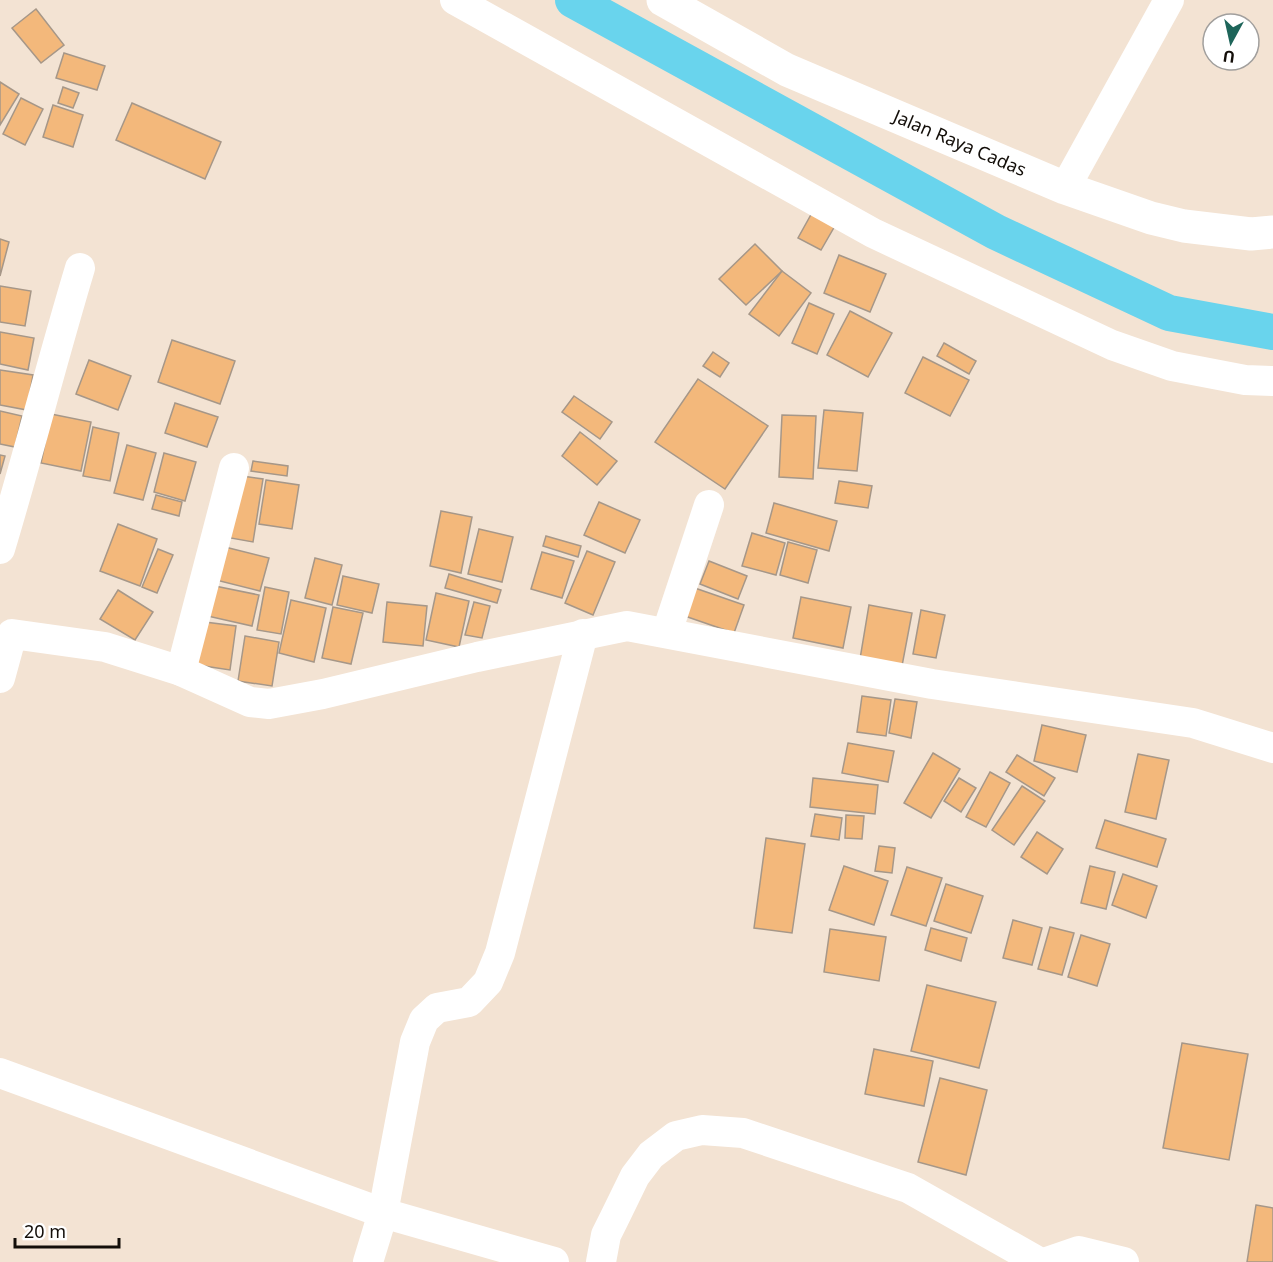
<svg xmlns="http://www.w3.org/2000/svg" width="1273" height="1262" viewBox="0 0 1273 1262" font-family="'Noto Sans',sans-serif">
<style>
.lines{fill:none;stroke-linecap:round;stroke-linejoin:round}
.canal{stroke:#69d4ed;stroke-width:36}
.building{fill:#f3b87b;stroke:#a69788;stroke-width:1.5}
.minor{stroke:#fff;stroke-width:30}
.tertiary{stroke:#fff;stroke-width:33}
.labels{text-anchor:middle;stroke-width:5;stroke-linejoin:round;paint-order:stroke}
.street-label{font-size:18px;fill:#130e09;stroke:#fff}
</style>
<rect width="100%" height="100%" fill="#f3e3d3"/>
<g class="lines">
<!-- canal -->
<polyline class="canal" points="573,0 996,232 1169,313 1273,332"/>
</g>
<!-- building -->
<g class="building">
<polygon points="36,9 64,45 41,63 12,28"/>
<polygon points="64,53 105,66 97,90 56,78"/>
<polygon points="0,82 19,94 0,125"/>
<polygon points="63,87 79,93 73,108 58,103"/>
<polygon points="21,98 43,109 25,145 3,134"/>
<polygon points="132,103 221,142 205,179 116,140"/>
<polygon points="53,105 83,115 73,147 43,137"/>
<polygon points="813,211 836,224 821,250 798,238"/>
<polygon points="0,239 9,242 0,276"/>
<polygon points="755,244 782,271 746,305 719,279"/>
<polygon points="839,255 886,274 870,312 824,293"/>
<polygon points="782,271 811,293 779,336 749,314"/>
<polygon points="0,286 31,291 25,326 0,322"/>
<polygon points="809,303 834,314 817,354 792,343"/>
<polygon points="850,311 892,333 868,377 827,355"/>
<polygon points="0,332 34,338 28,370 0,364"/>
<polygon points="172,340 235,361 220,404 158,382"/>
<polygon points="944,343 976,361 969,374 937,356"/>
<polygon points="713,352 729,363 720,377 703,366"/>
<polygon points="923,357 969,380 950,416 905,393"/>
<polygon points="89,360 131,376 118,410 76,394"/>
<polygon points="0,370 33,375 27,410 0,405"/>
<polygon points="698,379 768,426 725,489 655,442"/>
<polygon points="574,396 612,422 600,439 562,412"/>
<polygon points="175,403 218,417 207,447 165,433"/>
<polygon points="824,410 863,413 857,471 818,468"/>
<polygon points="0,411 22,416 15,447 0,444"/>
<polygon points="51,414 91,422 81,471 41,463"/>
<polygon points="782,415 816,416 813,479 779,477"/>
<polygon points="93,427 119,433 110,481 83,476"/>
<polygon points="580,432 617,461 597,485 562,456"/>
<polygon points="127,445 156,453 143,500 114,493"/>
<polygon points="164,453 196,462 185,501 154,492"/>
<polygon points="0,455 5,456 0,474"/>
<polygon points="253,461 288,466 287,476 251,471"/>
<polygon points="235,475 263,479 253,542 225,537"/>
<polygon points="266,480 299,485 292,529 259,524"/>
<polygon points="839,481 872,486 868,508 835,503"/>
<polygon points="156,495 182,502 179,516 152,509"/>
<polygon points="599,502 640,520 625,553 584,535"/>
<polygon points="774,503 837,521 829,551 766,533"/>
<polygon points="441,511 472,517 461,573 430,566"/>
<polygon points="118,524 157,539 140,586 100,571"/>
<polygon points="479,529 513,537 502,582 468,574"/>
<polygon points="752,533 785,543 776,575 742,566"/>
<polygon points="546,536 581,546 578,557 543,546"/>
<polygon points="788,542 817,550 808,583 780,575"/>
<polygon points="217,545 269,558 260,591 208,578"/>
<polygon points="158,549 173,555 157,593 142,587"/>
<polygon points="587,551 615,562 593,615 565,603"/>
<polygon points="542,552 574,561 562,598 531,589"/>
<polygon points="315,558 342,565 332,605 305,598"/>
<polygon points="709,561 747,576 738,599 700,584"/>
<polygon points="449,574 501,590 497,603 445,588"/>
<polygon points="343,576 379,584 372,613 337,605"/>
<polygon points="210,585 259,595 252,626 203,615"/>
<polygon points="689,586 744,605 734,633 679,614"/>
<polygon points="265,587 289,592 281,634 257,630"/>
<polygon points="118,590 153,612 135,640 100,619"/>
<polygon points="436,593 469,601 459,647 426,640"/>
<polygon points="801,597 851,607 843,648 793,638"/>
<polygon points="291,600 326,608 314,662 279,653"/>
<polygon points="387,602 427,606 423,646 383,642"/>
<polygon points="474,602 490,606 482,638 465,635"/>
<polygon points="869,605 912,613 902,666 860,659"/>
<polygon points="333,607 363,613 351,664 322,658"/>
<polygon points="921,610 945,615 936,658 913,654"/>
<polygon points="197,621 236,626 230,670 191,664"/>
<polygon points="245,636 279,642 272,686 238,681"/>
<polygon points="862,696 891,700 886,736 857,732"/>
<polygon points="895,699 917,702 911,738 889,733"/>
<polygon points="1042,725 1086,735 1077,772 1034,761"/>
<polygon points="848,743 894,751 888,782 842,773"/>
<polygon points="933,753 960,769 931,818 904,803"/>
<polygon points="1138,754 1169,760 1156,819 1125,812"/>
<polygon points="1017,755 1055,778 1044,796 1006,772"/>
<polygon points="990,772 1010,783 986,827 966,817"/>
<polygon points="813,778 878,785 875,814 810,807"/>
<polygon points="959,778 976,788 961,812 944,801"/>
<polygon points="1022,786 1045,801 1014,845 992,830"/>
<polygon points="815,814 842,818 839,840 811,836"/>
<polygon points="846,815 864,816 862,839 845,838"/>
<polygon points="1105,820 1166,839 1157,867 1096,848"/>
<polygon points="1037,832 1063,849 1047,874 1021,857"/>
<polygon points="766,838 805,844 792,933 754,928"/>
<polygon points="879,846 895,848 892,873 875,871"/>
<polygon points="844,866 888,881 874,925 829,910"/>
<polygon points="1090,866 1115,872 1106,909 1081,903"/>
<polygon points="907,867 942,878 926,926 891,915"/>
<polygon points="1123,874 1157,886 1146,918 1112,905"/>
<polygon points="946,884 983,896 971,933 934,921"/>
<polygon points="1013,920 1042,928 1032,965 1003,958"/>
<polygon points="1050,927 1074,933 1062,975 1038,969"/>
<polygon points="931,928 967,938 961,961 925,950"/>
<polygon points="830,929 886,937 879,981 824,972"/>
<polygon points="1081,935 1110,944 1097,986 1068,977"/>
<polygon points="927,985 996,1002 979,1068 911,1051"/>
<polygon points="1182,1043 1248,1054 1229,1160 1163,1148"/>
<polygon points="874,1049 933,1061 924,1106 865,1094"/>
<polygon points="940,1078 987,1090 966,1175 918,1162"/>
<polygon points="1256,1205 1273,1208 1273,1262 1247,1262"/>
</g>
<g class="lines">
<!-- minor -->
<g class="minor">
<polyline points="455,0 873,233 1112,345 1172,366 1245,380 1273,381"/>
<polyline points="1065,188 1169,0"/>
<path d="M0,549C28,456 52,361 80,268"/>
<polyline points="667,632 709,505"/>
<polyline points="181,671 234,468"/>
<polyline points="0,678 12,634 105,647 181,671 250,702 269,704 323,694 477,657 627,626 932,684 1193,723 1273,748"/>
<polyline points="0,1073 383,1213 554,1262"/>
<polyline points="368,1262 383,1213 415,1042 424,1020 437,1008 469,1002 488,982 500,953 583,634"/>
<polyline points="601,1262 606,1235 614,1219 635,1176 651,1155 676,1136 702,1130 743,1133 908,1188 1039,1262"/>
<polyline points="1047,1262 1079,1251 1124,1262"/>
</g>
<!-- tertiary -->
<path class="tertiary" id="s1" d="M663,0L787,70L1065,188L1151,218L1184,226L1251,234L1273,232"/>
</g>
<g class="labels">
<!-- street labels -->
<g class="street-label">
<text dy="6" stroke="none"><textPath href="#s1" startOffset="330">Jalan Raya Cadas</textPath></text>
</g>
</g>
<!-- north arrow -->
<g transform="translate(1231 42) rotate(188)"><circle r="28" fill="#ffffff" stroke="#a19f9d" stroke-width="1.5"/>
<path d="M0-4.5L10 22L0 15L-10 22Z" fill="#1e655a"/>
<text y="-9" font-size="16" font-weight="bold" text-anchor="middle" fill="#130e09">U</text>
</g>
<!-- scale -->
<path d="M15 1238v9h104v-9" fill="none" stroke="#130e09" stroke-width="3"/>
<text x="24" y="1238" font-size="18" fill="#130e09" stroke="#ffffff" stroke-width="4.5" paint-order="stroke">20 m</text>
</svg>
